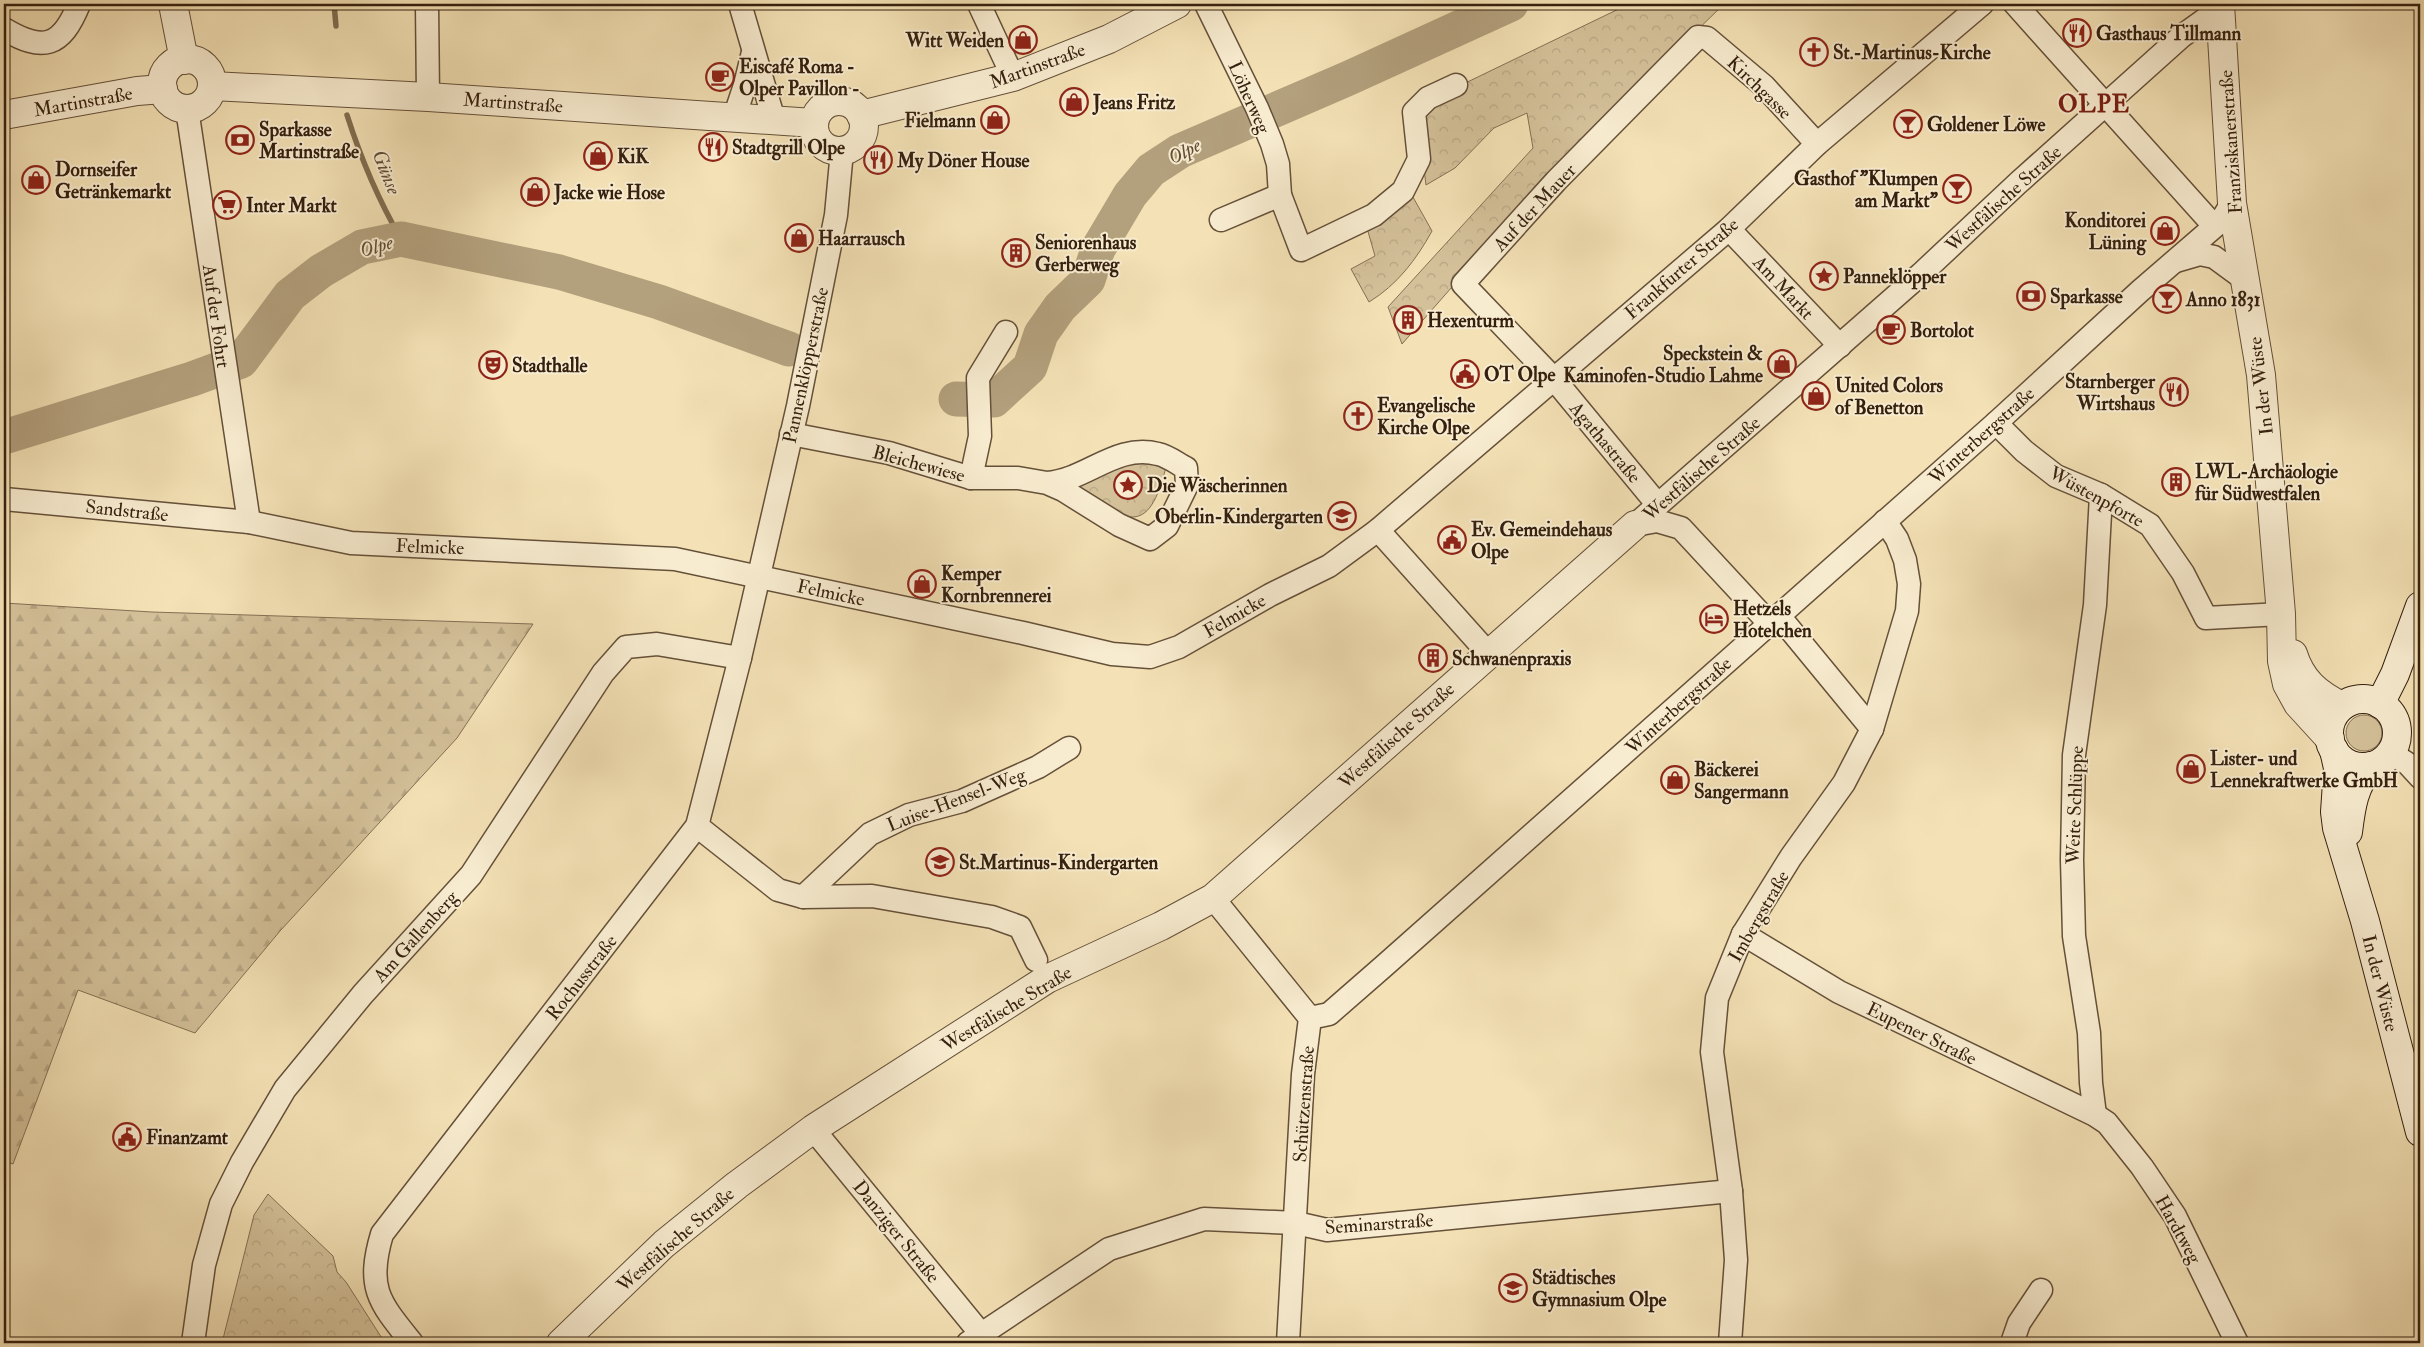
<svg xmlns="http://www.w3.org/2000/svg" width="2424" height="1347" viewBox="0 0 2424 1347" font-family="'IM FELL Double Pica',serif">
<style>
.grass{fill:#d4c19a;stroke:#847054}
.forest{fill:url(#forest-firs);stroke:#847054}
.park{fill:url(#park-crowns);stroke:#847054}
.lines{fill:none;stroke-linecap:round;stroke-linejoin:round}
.stream{stroke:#816d51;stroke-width:5.5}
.river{stroke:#b3a07d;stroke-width:35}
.minor-casing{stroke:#655039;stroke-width:25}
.tertiary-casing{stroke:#655039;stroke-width:30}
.secondary-casing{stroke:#35200f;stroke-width:30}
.minor{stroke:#f8ecd0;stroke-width:22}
.tertiary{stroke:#f8ecd0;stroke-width:28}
.secondary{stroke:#f8ecd0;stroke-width:28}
.labels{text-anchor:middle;stroke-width:4;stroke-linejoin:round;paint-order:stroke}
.poi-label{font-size:19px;font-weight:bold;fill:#35200f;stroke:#f8ecd0;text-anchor:start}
.street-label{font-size:19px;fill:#35200f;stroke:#f8ecd0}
.water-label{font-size:20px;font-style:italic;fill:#614d36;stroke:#f8ecd0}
.district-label{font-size:24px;font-weight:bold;letter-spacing:1px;fill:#7a1f14;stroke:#f8ecd0}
</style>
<defs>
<pattern id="forest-firs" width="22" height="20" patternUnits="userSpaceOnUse" patternTransform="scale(1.25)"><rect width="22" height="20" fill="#d4c19a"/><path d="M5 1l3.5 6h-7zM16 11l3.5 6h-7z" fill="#b7a684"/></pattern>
<pattern id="park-crowns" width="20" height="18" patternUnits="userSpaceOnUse" patternTransform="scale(1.25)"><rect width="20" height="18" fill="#d4c19a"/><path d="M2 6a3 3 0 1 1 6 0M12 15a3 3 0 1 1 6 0" fill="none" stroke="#b7a684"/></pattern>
</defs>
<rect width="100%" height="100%" fill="#f4e2b6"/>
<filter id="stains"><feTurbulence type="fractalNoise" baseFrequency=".004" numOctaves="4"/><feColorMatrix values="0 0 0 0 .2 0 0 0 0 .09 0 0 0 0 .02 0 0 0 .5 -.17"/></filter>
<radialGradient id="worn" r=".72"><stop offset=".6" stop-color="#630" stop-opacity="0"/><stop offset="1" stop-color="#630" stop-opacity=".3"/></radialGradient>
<!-- grass -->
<circle class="grass" cx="2364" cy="733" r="18"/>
<!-- forest -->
<polygon class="forest" points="4,603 152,612 533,624 457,738 280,931 195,1033 78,990 13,1164 4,1161"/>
<!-- park -->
<g class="park">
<polygon points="1629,4 1724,4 1558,166 1402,344 1388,307 1533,148 1527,113 1494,128 1455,168 1426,185 1417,112 1455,88"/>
<path d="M1409,190L1432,231C1416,260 1397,285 1369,302L1351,269L1375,256L1367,228Z"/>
<path d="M1131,454L1167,463C1148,543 1125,519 1072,487Z"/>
<polygon points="268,1194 333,1256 337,1272 346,1282 385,1343 222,1343 254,1215"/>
</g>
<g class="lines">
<!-- stream -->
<g class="stream">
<polyline points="334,4 336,26"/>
<path d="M347,115C361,159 378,199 401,239"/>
</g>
<!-- river -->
<g class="river">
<polyline points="956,399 994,400 1030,367 1041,334 1060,307 1088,280 1098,249 1130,195 1151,170 1180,151 1349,78 1511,4"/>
<polyline points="4,437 192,379 241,361 290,295 321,271 362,247 401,239 559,272 659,302 789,349"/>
</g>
<defs>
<g id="minor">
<polyline points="427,4 428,97"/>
<polyline points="740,4 774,120"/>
<polyline points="979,4 1013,77"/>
<polyline points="1206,4 1257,108 1272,144 1278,164 1280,195"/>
<polyline points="2015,4 2207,218"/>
<path d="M4,29C43,52 61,48 79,4"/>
<polyline points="187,109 249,522"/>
<polyline points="734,118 745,85 753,52"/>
<polyline points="1221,220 1280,195 1301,250 1374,215 1403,191 1419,159 1414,112 1428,98 1456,85"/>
<polyline points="1729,229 1840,346"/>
<polyline points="2176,261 2200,254 2214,257 2244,279"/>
<polyline points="1996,423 2024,451 2056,476 2101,495 2150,525 2183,573 2206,618 2281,614"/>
<path d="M791,434L889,453L971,478H1018L1047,483L1063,490L1119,525L1150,539L1167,526L1187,485L1186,468C1178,464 1168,456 1158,454C1116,443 1087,480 1047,483"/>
<polyline points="971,478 980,436 978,378 1006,332"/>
<polyline points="4,499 249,522 351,543 675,559 1023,633 1112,654 1150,657 1179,647 1270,595 1329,566 1378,530 1729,229 1817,144 1982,4"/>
<polyline points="1658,505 1554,379 1463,284 1556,181 1698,37 1707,38 1764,86 1817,144"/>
<polyline points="1635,525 1921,274 2018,183 2182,36 2221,8"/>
<polyline points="1635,525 1657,521 1681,528 1770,624"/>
<polyline points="1378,530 1488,653"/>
<polyline points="1779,616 1872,729"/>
<polyline points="2391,753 2408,764 2420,777"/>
<polyline points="697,826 778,890 803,897 872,896 992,917 1020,927 1036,960"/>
<polyline points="803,897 870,834 909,815 962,801 1038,767 1069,748"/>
<polyline points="1213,898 1310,1018 1303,1074 1288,1343"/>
<polyline points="1743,934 1839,992 2095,1115 2107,1123 2142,1167 2175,1216 2237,1343"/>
<polyline points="1310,1018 1329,1014 1384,966 1996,423 2140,291 2221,221 2232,203"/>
<polyline points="2095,1115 2091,1083 2089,1033 2074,936 2072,860 2074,755 2095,605 2101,495"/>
<polyline points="813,1129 981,1334"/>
<polyline points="193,1343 204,1265 221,1204 242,1162 285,1089 363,994 471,875 603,673 626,647 657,644 740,658"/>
<path d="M412,1343C379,1302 366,1288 382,1234L697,826L740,658L798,406L836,215L842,151"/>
<polyline points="968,1343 1109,1249 1204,1219 1296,1223 1327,1230 1731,1191"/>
<polyline points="1730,1343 1736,1260 1731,1191 1712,1052 1717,998 1743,934 1791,857 1844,783 1872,729 1907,611 1909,584 1905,560 1897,539 1885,521"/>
<polyline points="2012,1343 2019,1323 2041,1290"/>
</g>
<g id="tertiary">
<polyline points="173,4 184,60"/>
<polyline points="2220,4 2232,203 2261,375 2281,614 2282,661 2287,684 2298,704 2330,739"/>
<circle cx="187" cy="84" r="25"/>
<polyline points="212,86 428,97 814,123"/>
<circle cx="839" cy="126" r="25"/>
<polyline points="4,115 137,91 163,89"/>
<polyline points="861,115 1013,77 1109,39 1177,4"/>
<path d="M2293,654C2301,680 2317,694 2342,706"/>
<polyline points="561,1343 664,1244 737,1185 813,1129 1047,979 1161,926 1213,898 1635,525"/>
</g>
<g id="secondary">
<circle cx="2363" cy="733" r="34"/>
<polyline points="2380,704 2395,674 2420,606"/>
<polyline points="2334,750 2338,768 2335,812 2337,828 2365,921 2420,1132"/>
<path d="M2348,832C2351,807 2354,785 2371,766"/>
</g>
</defs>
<!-- minor casing -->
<use href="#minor" class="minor-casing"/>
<!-- tertiary casing -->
<use href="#tertiary" class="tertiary-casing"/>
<!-- secondary casing -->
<use href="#secondary" class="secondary-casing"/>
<!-- minor -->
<use href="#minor" class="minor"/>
<!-- tertiary -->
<use href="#tertiary" class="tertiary"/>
<!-- secondary -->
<use href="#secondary" class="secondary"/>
</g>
<!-- icons -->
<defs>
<symbol id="restaurant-ring" viewBox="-11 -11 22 22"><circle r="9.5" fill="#f8ecd0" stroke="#8f2418" stroke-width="1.5"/><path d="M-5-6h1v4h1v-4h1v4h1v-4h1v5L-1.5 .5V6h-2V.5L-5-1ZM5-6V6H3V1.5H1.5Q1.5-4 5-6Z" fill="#8f2418"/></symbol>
<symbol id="shop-ring" viewBox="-11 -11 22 22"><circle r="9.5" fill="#f8ecd0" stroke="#8f2418" stroke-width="1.5"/><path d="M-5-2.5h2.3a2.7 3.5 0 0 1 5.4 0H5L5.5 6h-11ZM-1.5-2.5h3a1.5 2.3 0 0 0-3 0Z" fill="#8f2418"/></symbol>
<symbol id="church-ring" viewBox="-11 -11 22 22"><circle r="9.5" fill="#f8ecd0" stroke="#8f2418" stroke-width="1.5"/><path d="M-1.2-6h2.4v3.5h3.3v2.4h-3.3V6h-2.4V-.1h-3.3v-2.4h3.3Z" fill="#8f2418"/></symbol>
<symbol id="cafe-ring" viewBox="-11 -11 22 22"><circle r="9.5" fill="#f8ecd0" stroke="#8f2418" stroke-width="1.5"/><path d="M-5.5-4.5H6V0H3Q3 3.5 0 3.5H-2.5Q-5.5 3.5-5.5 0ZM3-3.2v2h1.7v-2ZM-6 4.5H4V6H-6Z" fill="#8f2418"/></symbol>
<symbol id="bar-ring" viewBox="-11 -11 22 22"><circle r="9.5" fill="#f8ecd0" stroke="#8f2418" stroke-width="1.5"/><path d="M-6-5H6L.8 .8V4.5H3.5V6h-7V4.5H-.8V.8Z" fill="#8f2418"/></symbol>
<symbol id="bank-ring" viewBox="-11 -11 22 22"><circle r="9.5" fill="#f8ecd0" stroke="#8f2418" stroke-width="1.5"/><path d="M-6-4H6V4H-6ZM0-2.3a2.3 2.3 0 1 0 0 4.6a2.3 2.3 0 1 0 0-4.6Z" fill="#8f2418"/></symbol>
<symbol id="supermarket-ring" viewBox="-11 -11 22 22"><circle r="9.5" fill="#f8ecd0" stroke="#8f2418" stroke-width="1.5"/><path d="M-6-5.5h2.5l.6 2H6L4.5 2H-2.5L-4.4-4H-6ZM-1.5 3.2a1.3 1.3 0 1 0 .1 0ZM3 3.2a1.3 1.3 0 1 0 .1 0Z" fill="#8f2418"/></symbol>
<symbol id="building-ring" viewBox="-11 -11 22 22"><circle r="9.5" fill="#f8ecd0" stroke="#8f2418" stroke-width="1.5"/><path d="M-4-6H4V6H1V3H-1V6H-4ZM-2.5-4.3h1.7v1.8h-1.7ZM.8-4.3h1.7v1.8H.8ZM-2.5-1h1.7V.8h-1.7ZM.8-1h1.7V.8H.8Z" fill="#8f2418"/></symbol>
<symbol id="sight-ring" viewBox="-11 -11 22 22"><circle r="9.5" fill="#f8ecd0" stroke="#8f2418" stroke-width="1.5"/><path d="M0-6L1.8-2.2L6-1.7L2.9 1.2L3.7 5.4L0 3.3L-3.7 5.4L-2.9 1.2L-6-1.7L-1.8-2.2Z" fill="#8f2418"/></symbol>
<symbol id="theatre-ring" viewBox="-11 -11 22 22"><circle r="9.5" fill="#f8ecd0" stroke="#8f2418" stroke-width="1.5"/><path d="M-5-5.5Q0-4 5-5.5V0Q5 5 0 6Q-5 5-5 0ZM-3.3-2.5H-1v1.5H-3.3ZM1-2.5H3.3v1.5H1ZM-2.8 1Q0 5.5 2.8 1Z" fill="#8f2418"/></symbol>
<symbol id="civic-ring" viewBox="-11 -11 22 22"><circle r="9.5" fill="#f8ecd0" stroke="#8f2418" stroke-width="1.5"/><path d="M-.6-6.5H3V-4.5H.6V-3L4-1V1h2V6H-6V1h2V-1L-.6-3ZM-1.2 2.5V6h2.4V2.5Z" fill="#8f2418"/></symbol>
<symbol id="school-ring" viewBox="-11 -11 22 22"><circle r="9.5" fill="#f8ecd0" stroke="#8f2418" stroke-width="1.5"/><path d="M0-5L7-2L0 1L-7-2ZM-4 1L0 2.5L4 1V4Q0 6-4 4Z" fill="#8f2418"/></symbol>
<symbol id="hotel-ring" viewBox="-11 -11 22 22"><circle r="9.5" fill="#f8ecd0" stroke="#8f2418" stroke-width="1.5"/><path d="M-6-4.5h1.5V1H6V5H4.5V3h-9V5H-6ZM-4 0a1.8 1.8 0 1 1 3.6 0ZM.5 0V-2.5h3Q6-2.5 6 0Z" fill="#8f2418"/></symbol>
</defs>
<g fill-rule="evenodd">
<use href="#restaurant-ring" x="2061" y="17" width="32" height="32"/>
<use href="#shop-ring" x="1007" y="24" width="32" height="32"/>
<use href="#church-ring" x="1798" y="36" width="32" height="32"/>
<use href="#cafe-ring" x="704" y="61" width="32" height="32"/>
<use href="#shop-ring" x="1058" y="86" width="32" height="32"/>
<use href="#shop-ring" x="979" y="104" width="32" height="32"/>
<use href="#bar-ring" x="1892" y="108" width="32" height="32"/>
<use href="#bank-ring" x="224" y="124" width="32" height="32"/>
<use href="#restaurant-ring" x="697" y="131" width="32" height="32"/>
<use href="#shop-ring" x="582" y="140" width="32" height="32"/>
<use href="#restaurant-ring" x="862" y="144" width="32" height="32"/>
<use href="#shop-ring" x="20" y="164" width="32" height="32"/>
<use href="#bar-ring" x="1941" y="173" width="32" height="32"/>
<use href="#shop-ring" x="519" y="176" width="32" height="32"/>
<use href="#supermarket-ring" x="211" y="189" width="32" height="32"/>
<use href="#shop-ring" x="2149" y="215" width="32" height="32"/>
<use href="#shop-ring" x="783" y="222" width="32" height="32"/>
<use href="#building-ring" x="1000" y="237" width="32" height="32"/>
<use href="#sight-ring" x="1808" y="260" width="32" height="32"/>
<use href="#bank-ring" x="2015" y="280" width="32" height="32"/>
<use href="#bar-ring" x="2151" y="283" width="32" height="32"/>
<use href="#building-ring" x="1392" y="304" width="32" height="32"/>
<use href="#cafe-ring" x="1875" y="314" width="32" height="32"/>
<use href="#shop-ring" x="1766" y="348" width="32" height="32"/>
<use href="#theatre-ring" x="477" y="349" width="32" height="32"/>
<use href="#civic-ring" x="1449" y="358" width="32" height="32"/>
<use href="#restaurant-ring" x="2158" y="376" width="32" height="32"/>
<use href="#shop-ring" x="1800" y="380" width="32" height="32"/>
<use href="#church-ring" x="1342" y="400" width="32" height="32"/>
<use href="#building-ring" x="2160" y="466" width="32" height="32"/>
<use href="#sight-ring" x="1112" y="469" width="32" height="32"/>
<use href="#school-ring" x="1326" y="500" width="32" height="32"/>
<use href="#civic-ring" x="1436" y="524" width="32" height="32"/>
<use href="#shop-ring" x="906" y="568" width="32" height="32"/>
<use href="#hotel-ring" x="1698" y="603" width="32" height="32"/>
<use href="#building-ring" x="1417" y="642" width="32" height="32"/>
<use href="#shop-ring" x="2175" y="753" width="32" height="32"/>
<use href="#shop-ring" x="1659" y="764" width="32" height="32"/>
<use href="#school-ring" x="924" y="846" width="32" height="32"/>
<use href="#civic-ring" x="111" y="1121" width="32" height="32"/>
<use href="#school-ring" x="1497" y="1272" width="32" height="32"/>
</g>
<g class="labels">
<!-- poi labels -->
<g class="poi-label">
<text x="2096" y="40">Gasthaus Tillmann</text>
<text x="1004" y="47" text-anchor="end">Witt Weiden</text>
<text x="1833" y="59">St.-Martinus-Kirche</text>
<text x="739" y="73">Eiscafé Roma -<tspan x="739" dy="22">Olper Pavillon -</tspan></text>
<text x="1093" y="109">Jeans Fritz</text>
<text x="976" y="127" text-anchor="end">Fielmann</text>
<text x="1927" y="131">Goldener Löwe</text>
<text x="259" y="136">Sparkasse<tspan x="259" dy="22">Martinstraße</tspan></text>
<text x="732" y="154">Stadtgrill Olpe</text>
<text x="617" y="163">KiK</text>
<text x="897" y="167">My Döner House</text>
<text x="55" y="176">Dornseifer<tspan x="55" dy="22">Getränkemarkt</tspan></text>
<text x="1938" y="185" text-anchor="end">Gasthof "Klumpen<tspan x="1938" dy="22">am Markt"</tspan></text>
<text x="554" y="199">Jacke wie Hose</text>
<text x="246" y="212">Inter Markt</text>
<text x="2146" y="227" text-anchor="end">Konditorei<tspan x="2146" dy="22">Lüning</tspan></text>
<text x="818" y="245">Haarrausch</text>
<text x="1035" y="249">Seniorenhaus<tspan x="1035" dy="22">Gerberweg</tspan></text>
<text x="1843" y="283">Panneklöpper</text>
<text x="2050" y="303">Sparkasse</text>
<text x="2186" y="306">Anno 1831</text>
<text x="1427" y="327">Hexenturm</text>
<text x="1910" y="337">Bortolot</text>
<text x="1763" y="360" text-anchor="end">Speckstein &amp;<tspan x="1763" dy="22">Kaminofen-Studio Lahme</tspan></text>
<text x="512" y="372">Stadthalle</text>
<text x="1484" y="381">OT Olpe</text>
<text x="2155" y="388" text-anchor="end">Starnberger<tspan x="2155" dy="22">Wirtshaus</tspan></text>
<text x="1835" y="392">United Colors<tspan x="1835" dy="22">of Benetton</tspan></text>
<text x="1377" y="412">Evangelische<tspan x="1377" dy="22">Kirche Olpe</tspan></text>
<text x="2195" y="478">LWL-Archäologie<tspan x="2195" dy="22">für Südwestfalen</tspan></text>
<text x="1147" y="492">Die Wäscherinnen</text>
<text x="1323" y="523" text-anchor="end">Oberlin-Kindergarten</text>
<text x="1471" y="536">Ev. Gemeindehaus<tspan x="1471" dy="22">Olpe</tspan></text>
<text x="941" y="580">Kemper<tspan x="941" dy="22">Kornbrennerei</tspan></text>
<text x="1733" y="615">Hetzels<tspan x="1733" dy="22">Hotelchen</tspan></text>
<text x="1452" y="665">Schwanenpraxis</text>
<text x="2210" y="765">Lister- und<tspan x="2210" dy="22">Lennekraftwerke GmbH</tspan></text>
<text x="1694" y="776">Bäckerei<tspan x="1694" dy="22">Sangermann</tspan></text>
<text x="959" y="869">St.Martinus-Kindergarten</text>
<text x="146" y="1144">Finanzamt</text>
<text x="1532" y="1284">Städtisches<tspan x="1532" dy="22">Gymnasium Olpe</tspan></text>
</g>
<!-- street labels -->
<g class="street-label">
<text transform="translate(1037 65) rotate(-20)" y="7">Martinstraße</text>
<text transform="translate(1760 87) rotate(44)" y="7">Kirchgasse</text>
<text transform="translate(1250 97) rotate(66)" y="7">Löherweg</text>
<text transform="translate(83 101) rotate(-10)" y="7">Martinstraße</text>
<text transform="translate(513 102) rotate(4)" y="7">Martinstraße</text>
<text transform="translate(2230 142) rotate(-94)" y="7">Franziskanerstraße</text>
<text transform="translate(2003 198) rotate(-42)" y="7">Westfälische Straße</text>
<text transform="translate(1534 207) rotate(-47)" y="7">Auf der Mauer</text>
<text transform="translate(1681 268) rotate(-41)" y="7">Frankfurter Straße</text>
<text transform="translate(1784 287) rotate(47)" y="7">Am Markt</text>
<text transform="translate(217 316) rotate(82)" y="7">Auf der Fohrt</text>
<text transform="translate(805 365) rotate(-78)" y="7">Pannenklöpperstraße</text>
<text transform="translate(2260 386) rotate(-97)" y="7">In der Wüste</text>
<text transform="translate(1981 435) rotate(-42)" y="7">Winterbergstraße</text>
<text transform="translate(1606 442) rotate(50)" y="7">Agathastraße</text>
<text transform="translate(919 463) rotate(15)" y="7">Bleichewiese</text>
<text transform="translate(1701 468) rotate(-41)" y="7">Westfälische Straße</text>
<text transform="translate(2097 496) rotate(29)" y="7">Wüstenpforte</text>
<text transform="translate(127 510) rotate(6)" y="7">Sandstraße</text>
<text transform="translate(430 546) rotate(2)" y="7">Felmicke</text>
<text transform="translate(831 592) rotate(12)" y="7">Felmicke</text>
<text transform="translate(1234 615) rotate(-30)" y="7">Felmicke</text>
<text transform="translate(1678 705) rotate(-42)" y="7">Winterbergstraße</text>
<text transform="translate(1396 735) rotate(-42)" y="7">Westfälische Straße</text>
<text transform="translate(956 799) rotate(-21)" y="7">Luise-Hensel-Weg</text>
<text transform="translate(2074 805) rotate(-88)" y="7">Weite Schlüppe</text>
<text transform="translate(1758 916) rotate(-60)" y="7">Imbergstraße</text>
<text transform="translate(415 936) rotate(-48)" y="7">Am Gallenberg</text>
<text transform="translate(581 977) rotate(-52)" y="7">Rochusstraße</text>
<text transform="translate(2381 983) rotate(76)" y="7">In der Wüste</text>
<text transform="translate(1006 1008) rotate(-31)" y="7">Westfälische Straße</text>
<text transform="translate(1922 1033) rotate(26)" y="7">Eupener Straße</text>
<text transform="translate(1303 1104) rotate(-86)" y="7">Schützenstraße</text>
<text transform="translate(1379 1223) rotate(-4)" y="7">Seminarstraße</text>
<text transform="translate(2179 1229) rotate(61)" y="7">Hardtweg</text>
<text transform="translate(897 1231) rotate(51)" y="7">Danziger Straße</text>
<text transform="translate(675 1239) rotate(-41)" y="7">Westfälische Straße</text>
</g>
<!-- water labels -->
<g class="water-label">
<text transform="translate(1184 151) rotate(-28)" y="7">Olpe</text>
<text transform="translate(387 172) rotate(68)" y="7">Günse</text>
<text transform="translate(376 246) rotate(-17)" y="7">Olpe</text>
</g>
<!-- district labels -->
<g class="district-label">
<text x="2094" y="112">OLPE</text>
</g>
</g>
<!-- margin -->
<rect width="2424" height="1347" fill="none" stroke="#f4e2b6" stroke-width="20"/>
<rect x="5" y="5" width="2414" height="1337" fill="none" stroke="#35200f" stroke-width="2.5"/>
<rect x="10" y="10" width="2404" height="1327" fill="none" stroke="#35200f"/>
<rect width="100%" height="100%" filter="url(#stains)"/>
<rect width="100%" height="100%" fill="url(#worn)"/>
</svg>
